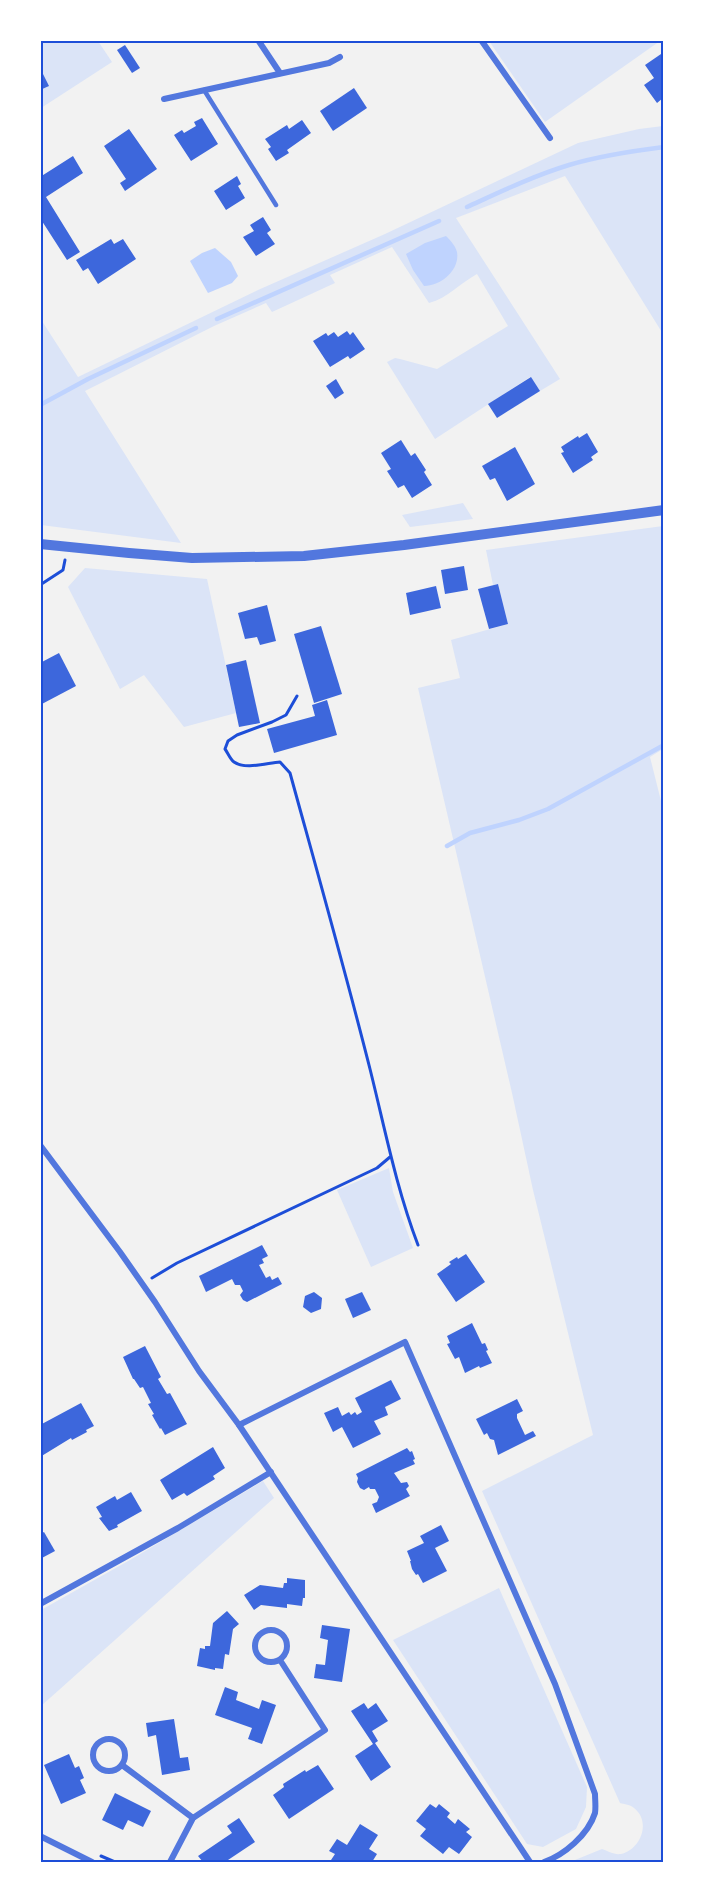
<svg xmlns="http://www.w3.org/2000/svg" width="704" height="1903" viewBox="0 0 704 1903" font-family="'Roboto Serif',serif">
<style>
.green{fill:#dbe4f7}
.water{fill:#bfd3fe}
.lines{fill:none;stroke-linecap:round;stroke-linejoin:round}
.stream{stroke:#bfd3fe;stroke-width:4.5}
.building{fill:#3d67dc}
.path{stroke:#1d4ed8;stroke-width:3}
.service{stroke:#5277de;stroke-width:4.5}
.minor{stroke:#5277de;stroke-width:6}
.tertiary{stroke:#5277de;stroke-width:10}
.neatline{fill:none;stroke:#1d4ed8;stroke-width:2}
</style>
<rect width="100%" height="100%" fill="#f2f2f2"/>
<!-- green -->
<g class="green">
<polygon points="46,41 98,41 112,62 41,108 40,44"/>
<polygon points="489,41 660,41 545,122"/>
<path d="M663,126V334L565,176L456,218L560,379L540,391L530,377L435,439L387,362L395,358L400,359L437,369L508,326L477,274C460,283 448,298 429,303L392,247L330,275L335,283L272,312L266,303L214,326L85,391L181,543L41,525L40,318L78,377L258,290L385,234L578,143L639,129Z"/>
<polygon points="463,503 473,519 410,527 402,515"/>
<path d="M663,526V749L650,757L664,813L663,1862H570L602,1849C608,1851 614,1855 621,1854C640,1850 652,1822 634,1808C631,1805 624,1804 620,1803L482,1491L593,1435L533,1190L512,1093L418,688L460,678L451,640L508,624L498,584L493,585L486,550Z"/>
<polygon points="85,568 207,579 236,713 184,727 144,675 120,689 68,587"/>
<polygon points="389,1168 393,1192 413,1248 371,1267 337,1190"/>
<polygon points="263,1481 274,1498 41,1706 41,1610 130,1560"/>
<polygon points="499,1588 587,1787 586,1807 576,1829 543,1847 527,1844 393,1640"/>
</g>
<!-- water -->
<g class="water">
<path d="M446,236C450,240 455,245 457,252C460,270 441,286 424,286L413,270L406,254L425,243Z"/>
<polygon points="215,248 231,262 238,276 232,283 208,293 190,261 202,253"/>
</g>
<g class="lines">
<!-- stream -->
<g class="stream">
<path d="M467,207C500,192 533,176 569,165C599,156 632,151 664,147"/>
<polyline points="217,319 439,221"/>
<polyline points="40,405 88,379 196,328"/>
<polyline points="447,846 470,833 519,820 548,809 664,745"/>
</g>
</g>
<!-- building -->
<g class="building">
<polygon points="125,45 140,68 132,73 117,50"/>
<polygon points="661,54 663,57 663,98 657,103 644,85 654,78 645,65"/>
<polygon points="43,74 49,86 40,90 40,76"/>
<polygon points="354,88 367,108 333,131 320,111"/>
<polygon points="202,118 218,144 191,161 174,135 182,130 184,133 196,126 194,122"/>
<polygon points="302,120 311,133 287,150 289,153 276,161 268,149 271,147 265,139 287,125 289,129"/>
<polygon points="129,129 157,169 125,191 120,183 126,179 104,146"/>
<polygon points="73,156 83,173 46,197 80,252 67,260 40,218 40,177"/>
<polygon points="237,176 241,184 238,186 245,198 226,210 214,191"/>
<polygon points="263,217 271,230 267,233 275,244 256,256 243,237 254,231 250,225"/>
<polygon points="111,239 114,244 123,239 136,259 98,284 88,268 83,271 76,260"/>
<polygon points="347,331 350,335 353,332 365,349 350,359 348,356 330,367 313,341 326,333 328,336 334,332 338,337"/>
<polygon points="531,377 540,391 497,418 488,404"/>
<polygon points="336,379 344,393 335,399 326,386"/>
<polygon points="587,433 598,452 591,457 593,460 573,473 561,453 564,452 561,447 578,436 579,438"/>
<polygon points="401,440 411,456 415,453 426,470 424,472 432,485 412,498 404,485 398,488 387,471 391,469 381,453"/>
<polygon points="515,447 535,484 507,501 495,478 490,480 482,466"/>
<polygon points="464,566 468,590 445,594 441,570"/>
<polygon points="498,584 508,624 489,629 478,589"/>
<polygon points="436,586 441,608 410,615 406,593"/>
<polygon points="267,605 276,641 260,645 257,637 245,639 238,613"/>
<polygon points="321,626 342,694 314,703 294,634"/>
<polygon points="59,653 76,686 40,705 40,663"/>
<polygon points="246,660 260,723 239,727 226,665"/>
<polygon points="327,700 337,735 274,753 267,729 315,716 312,705"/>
<polygon points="262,1245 268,1256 262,1259 264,1263 259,1265 266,1278 270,1276 272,1280 278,1277 282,1284 247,1302 243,1300 240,1295 243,1291 240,1285 235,1285 232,1279 206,1292 199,1276"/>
<polygon points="466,1254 485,1282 456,1302 437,1274 451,1264 449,1262 457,1257 458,1259"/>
<polygon points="314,1292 322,1298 321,1309 311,1313 303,1307 305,1296"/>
<polygon points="362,1292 371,1310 353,1318 345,1299"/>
<polygon points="472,1323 482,1344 485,1343 488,1350 486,1351 492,1363 480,1368 479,1366 465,1373 459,1357 455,1359 447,1344 450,1343 447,1336"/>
<polygon points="145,1346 161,1377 158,1379 167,1394 170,1393 187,1424 165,1435 161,1428 160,1429 152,1415 154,1414 148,1404 151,1403 143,1387 140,1388 134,1379 133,1379 123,1357"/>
<polygon points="391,1380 401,1399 385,1407 388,1415 374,1421 381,1434 353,1448 342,1427 333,1432 324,1413 338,1407 342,1416 349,1412 351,1415 355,1412 357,1415 362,1412 355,1398"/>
<polygon points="517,1399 523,1411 517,1414 517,1418 525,1435 533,1431 536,1436 498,1455 494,1440 490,1439 487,1433 484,1435 476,1419"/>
<polygon points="81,1403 94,1426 86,1430 87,1432 72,1440 71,1438 40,1457 40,1425"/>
<polygon points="213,1447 225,1468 213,1476 215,1479 187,1496 184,1493 172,1500 160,1480"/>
<polygon points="407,1448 410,1452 412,1451 415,1459 413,1460 415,1464 394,1473 401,1483 407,1482 409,1486 406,1489 410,1496 376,1513 372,1504 377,1502 379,1497 375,1489 370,1489 369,1487 364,1490 360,1488 357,1482 358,1478 356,1474"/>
<polygon points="131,1492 142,1511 117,1525 118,1527 109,1531 99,1518 102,1517 96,1507 115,1496 117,1500"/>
<polygon points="441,1525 449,1541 435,1548 447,1571 423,1583 418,1574 416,1575 412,1569 410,1561 411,1561 407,1551 424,1543 420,1536"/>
<polygon points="44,1532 55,1551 40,1559 40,1534"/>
<polygon points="287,1578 305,1580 305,1598 303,1598 302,1606 287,1604 287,1608 261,1605 254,1610 244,1595 260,1585 283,1588 284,1583 287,1583"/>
<polygon points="227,1611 239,1624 233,1629 229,1655 225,1654 223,1669 215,1668 215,1670 197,1666 200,1648 205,1649 205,1646 210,1646 213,1623"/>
<polygon points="322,1625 350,1629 342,1682 314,1678 316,1664 325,1665 328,1640 320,1638"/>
<polygon points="225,1687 238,1692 236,1700 259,1709 262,1700 276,1705 262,1744 248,1739 252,1728 215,1715"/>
<polygon points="364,1703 368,1709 376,1703 388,1721 372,1731 378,1741 375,1743 391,1767 371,1781 355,1756 373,1744 351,1711"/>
<polygon points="174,1719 180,1758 188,1757 190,1770 162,1775 156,1735 148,1737 146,1723"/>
<polygon points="69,1754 75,1768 79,1766 84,1778 80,1780 86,1793 61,1804 44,1765"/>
<polygon points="318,1765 334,1789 289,1819 273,1795 284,1787 283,1784 305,1770 306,1772"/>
<polygon points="115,1793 151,1811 143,1827 128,1820 123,1830 102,1820"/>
<polygon points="430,1804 436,1808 439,1804 450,1813 447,1817 455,1824 458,1819 470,1829 466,1832 472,1837 459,1854 449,1847 443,1854 420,1836 426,1829 416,1821"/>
<polygon points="239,1818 255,1842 225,1862 203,1862 198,1856 232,1833 227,1826"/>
<polygon points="360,1824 378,1835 369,1849 377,1854 372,1862 334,1862 331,1860 335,1854 329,1851 337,1839 347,1845"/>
</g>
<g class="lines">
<!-- path -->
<g class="path">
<polyline points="40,585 63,570 65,560"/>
<path d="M297,696L286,715L272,722L237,735L228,741L225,749C228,753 230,759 234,762C245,770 267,763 280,762L290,773C317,871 345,970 370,1069C385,1129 396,1187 418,1245"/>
<polyline points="152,1278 177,1263 377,1168 390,1157"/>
<polyline points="101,1856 115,1862"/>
</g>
<!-- service -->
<polyline class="service" points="204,90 276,205"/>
<!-- minor -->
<g class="minor">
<polyline points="258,40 280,73"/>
<polyline points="481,40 550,138"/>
<polyline points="164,99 329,63 340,57"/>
<polyline points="40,1145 120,1252 155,1302 199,1371 239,1425 530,1862"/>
<path d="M239,1425L405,1342L555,1684L595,1794C595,1799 596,1807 595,1813C588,1835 564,1855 544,1862"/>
<polyline points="40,1604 178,1528 271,1472"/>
<circle cx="271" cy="1646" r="16"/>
<circle cx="109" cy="1755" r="16"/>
<polyline points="122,1765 193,1818"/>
<polyline points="40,1836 92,1862"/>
<polyline points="170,1862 193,1818 325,1730 280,1660"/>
</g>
<!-- tertiary -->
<polyline class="tertiary" points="40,544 129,553 192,558 304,556 404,545 664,510"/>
</g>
<!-- border -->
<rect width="704" height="1903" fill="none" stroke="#ffffff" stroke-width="84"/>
<rect x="42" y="42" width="620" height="1819" class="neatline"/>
</svg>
